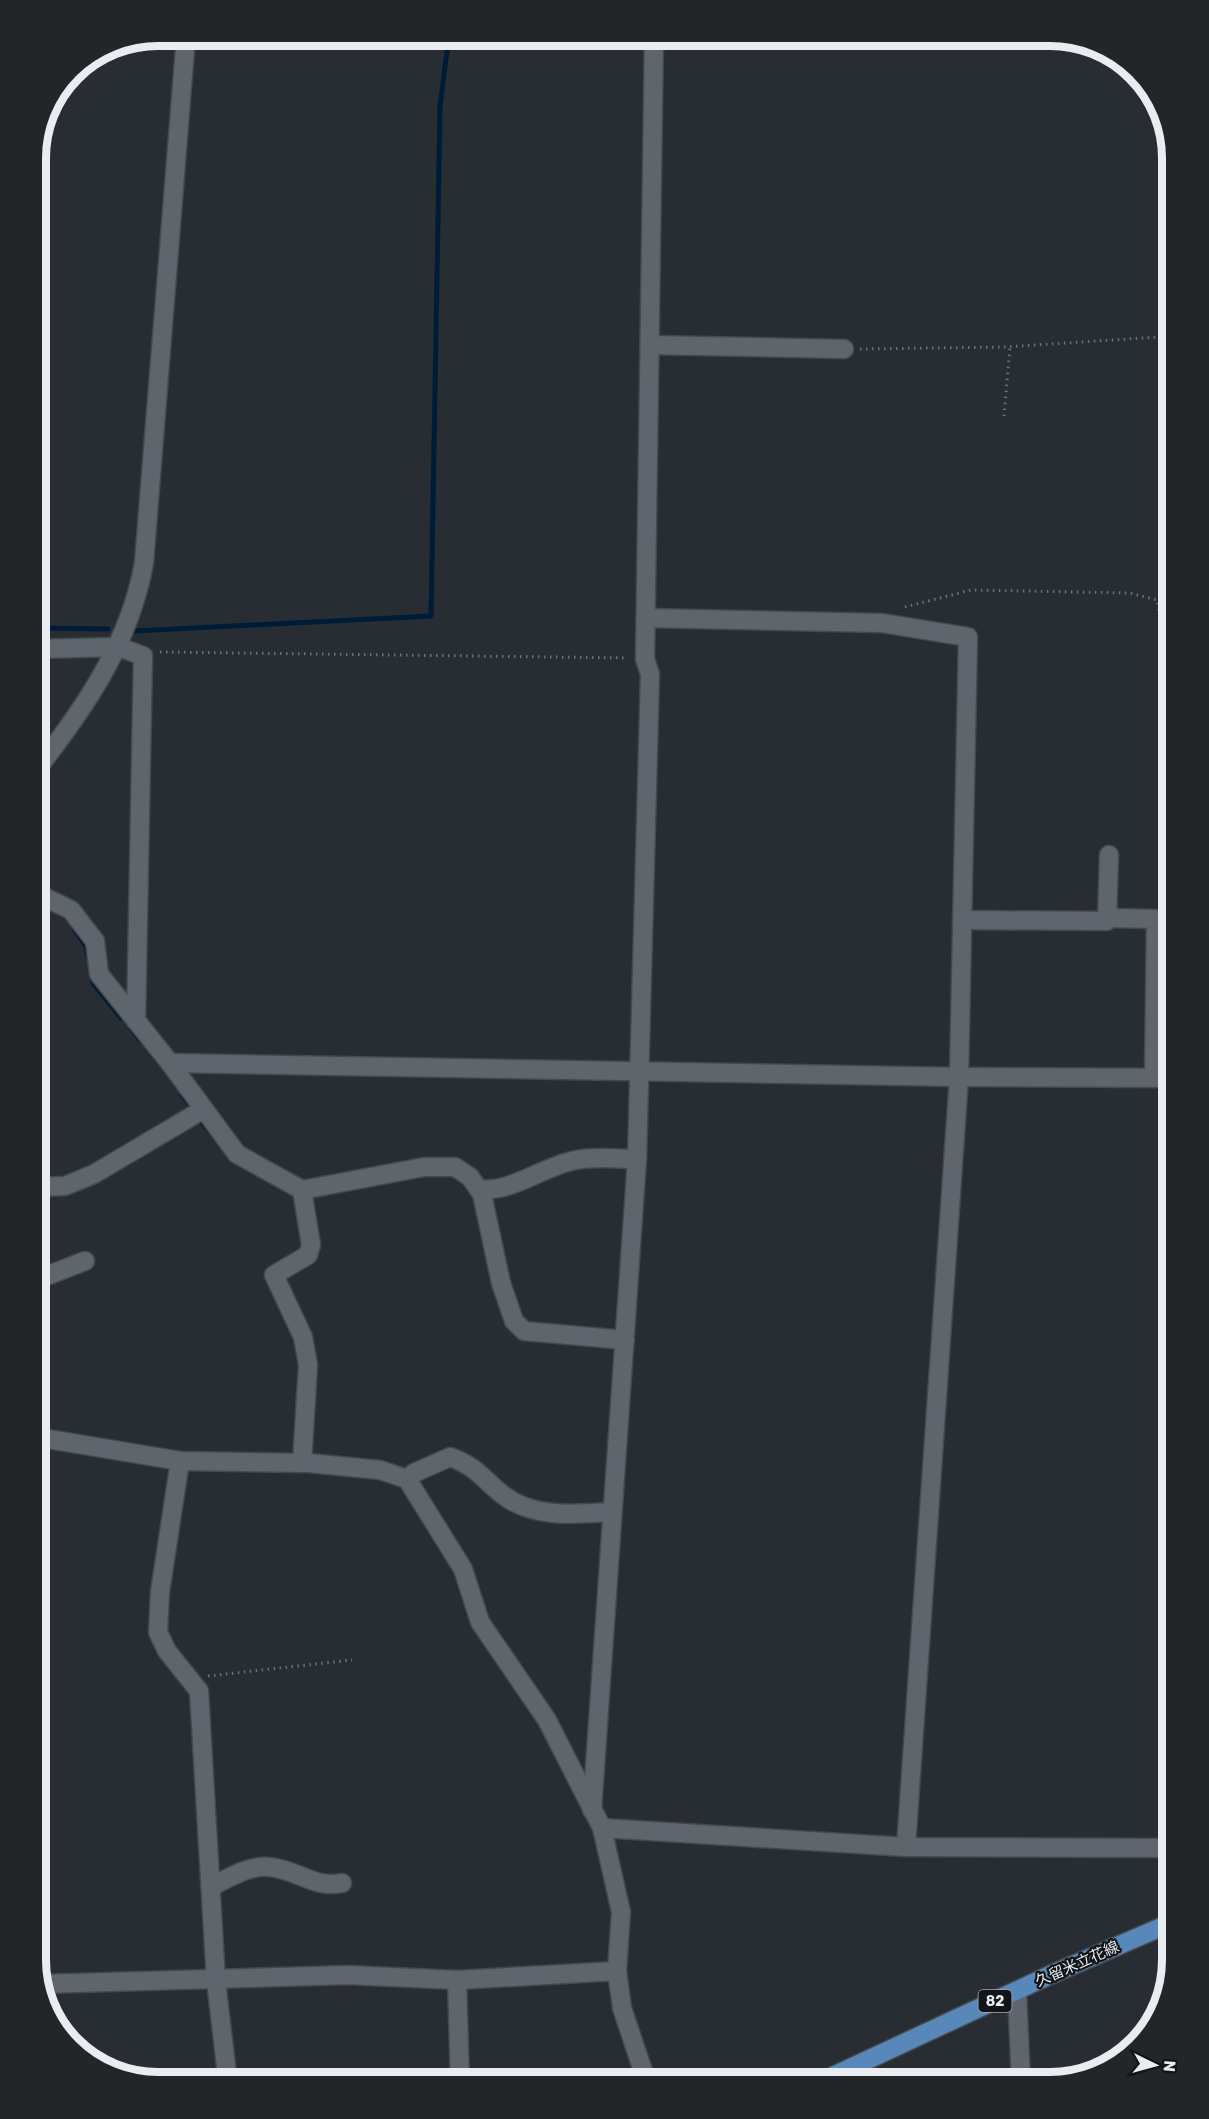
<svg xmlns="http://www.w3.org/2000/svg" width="1209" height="2119" viewBox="0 0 1209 2119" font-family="Rubik,'Noto Sans JP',sans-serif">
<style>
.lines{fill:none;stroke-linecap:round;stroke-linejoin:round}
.stream{stroke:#001b37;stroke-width:5}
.minor-casing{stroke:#44494d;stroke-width:21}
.major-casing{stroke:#44494d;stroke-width:21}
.path{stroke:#6d7277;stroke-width:3;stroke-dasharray:1.5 4.5;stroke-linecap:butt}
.minor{stroke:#5f656c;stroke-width:18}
.major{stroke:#5888ba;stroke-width:18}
.labels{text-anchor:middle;stroke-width:4.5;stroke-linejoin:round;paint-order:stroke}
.shield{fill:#121517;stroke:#a8acaf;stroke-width:1.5}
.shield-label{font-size:14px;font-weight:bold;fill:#e9ecf0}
.street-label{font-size:15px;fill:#e9ecf0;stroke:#121517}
.rim{fill:none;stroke:#e9ecf0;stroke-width:8}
</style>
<rect width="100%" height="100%" fill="#272d33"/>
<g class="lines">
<!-- stream -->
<g class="stream">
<polyline points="36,628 108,629"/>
<polyline points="135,631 431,616 440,106 449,36"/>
<polyline points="74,929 86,946 88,957"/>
<polyline points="92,975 93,983 121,1018"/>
<polyline points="130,1027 140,1040"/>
<polyline points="182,1095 192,1108"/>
<polyline points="200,1120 210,1132"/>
</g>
<defs>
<g id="minor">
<polyline points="650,345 844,349"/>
<polyline points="646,618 882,623 968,637 959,1077 906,1847"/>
<polyline points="36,649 119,647 143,656 136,1021"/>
<path d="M36,770C85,708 130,642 144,563L186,36"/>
<polyline points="36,893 71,910 95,941 99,974 170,1063 237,1154 302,1190 424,1167 455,1167 470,1177 482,1194 501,1283 514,1321 524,1331 625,1340"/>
<polyline points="1108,918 1156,919 1154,1078"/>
<polyline points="962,920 1107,921 1109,855"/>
<polyline points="170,1063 959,1077 1173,1078"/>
<polyline points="36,1187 65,1186 94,1174 204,1109"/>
<path d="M479,1189C512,1193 543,1166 576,1160C595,1156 617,1159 637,1159"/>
<polyline points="36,1280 85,1261"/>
<polyline points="36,1437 180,1461 309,1463 380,1470 407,1479 463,1569 480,1622 547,1720 602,1828 621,1912 617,1971 622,2008 647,2083"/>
<polyline points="180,1461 160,1592 158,1632 167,1651 199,1691 216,1981 228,2083"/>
<polyline points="302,1463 308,1365 303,1337 274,1275 308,1255 311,1245 302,1190"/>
<path d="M407,1479L414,1473L450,1457C476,1466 483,1479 503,1495C534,1519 576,1514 612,1512"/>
<polyline points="592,1810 637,1159 650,674 645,659 654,36"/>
<polyline points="602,1828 906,1847 1173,1848"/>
<path d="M211,1887C228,1878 249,1865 269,1867C297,1869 314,1889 342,1883"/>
<polyline points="457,1980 460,2083"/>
<polyline points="41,1984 348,1975 457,1980 617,1971"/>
<polyline points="1017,1991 1021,2083"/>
</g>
<polyline id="major" points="818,2083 1050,1975 1173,1922"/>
</defs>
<!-- minor casing -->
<use href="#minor" class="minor-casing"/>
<!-- major casing -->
<use href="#major" class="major-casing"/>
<!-- path -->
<g class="path">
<polyline points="860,349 1005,347 1173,336"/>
<polyline points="1004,416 1010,347"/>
<polyline points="905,607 971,590 1130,593 1157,600 1161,622 1173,622"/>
<polyline points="160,652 628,658"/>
<polyline points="208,1676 352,1660"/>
</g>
<!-- minor -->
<use href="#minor" class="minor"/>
<!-- major -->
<use href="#major" class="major"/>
</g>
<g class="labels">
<!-- shield labels -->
<rect class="shield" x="978.5" y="1990" width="33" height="22" rx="4.5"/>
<g class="shield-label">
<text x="995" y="2006">82</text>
</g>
<!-- street labels -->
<g class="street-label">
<text transform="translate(1077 1964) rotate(-24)" y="5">久留米立花線</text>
</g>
</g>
<!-- crop -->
<path d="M0 0H1209V2119H0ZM158 46H1050A112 112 0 0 1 1162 158V1960A112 112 0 0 1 1050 2072H158A112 112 0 0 1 46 1960V158A112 112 0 0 1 158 46Z" fill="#232628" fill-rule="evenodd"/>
<path class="rim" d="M158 46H1050A112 112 0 0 1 1162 158V1960A112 112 0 0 1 1050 2072H158A112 112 0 0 1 46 1960V158A112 112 0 0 1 158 46Z"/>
<!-- north arrow -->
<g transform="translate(1155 2065) rotate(95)" stroke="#121517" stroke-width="4.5" paint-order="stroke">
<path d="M0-4.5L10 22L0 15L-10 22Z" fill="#e9ecf0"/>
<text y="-9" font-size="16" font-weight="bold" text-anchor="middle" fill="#e9ecf0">N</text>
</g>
</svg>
